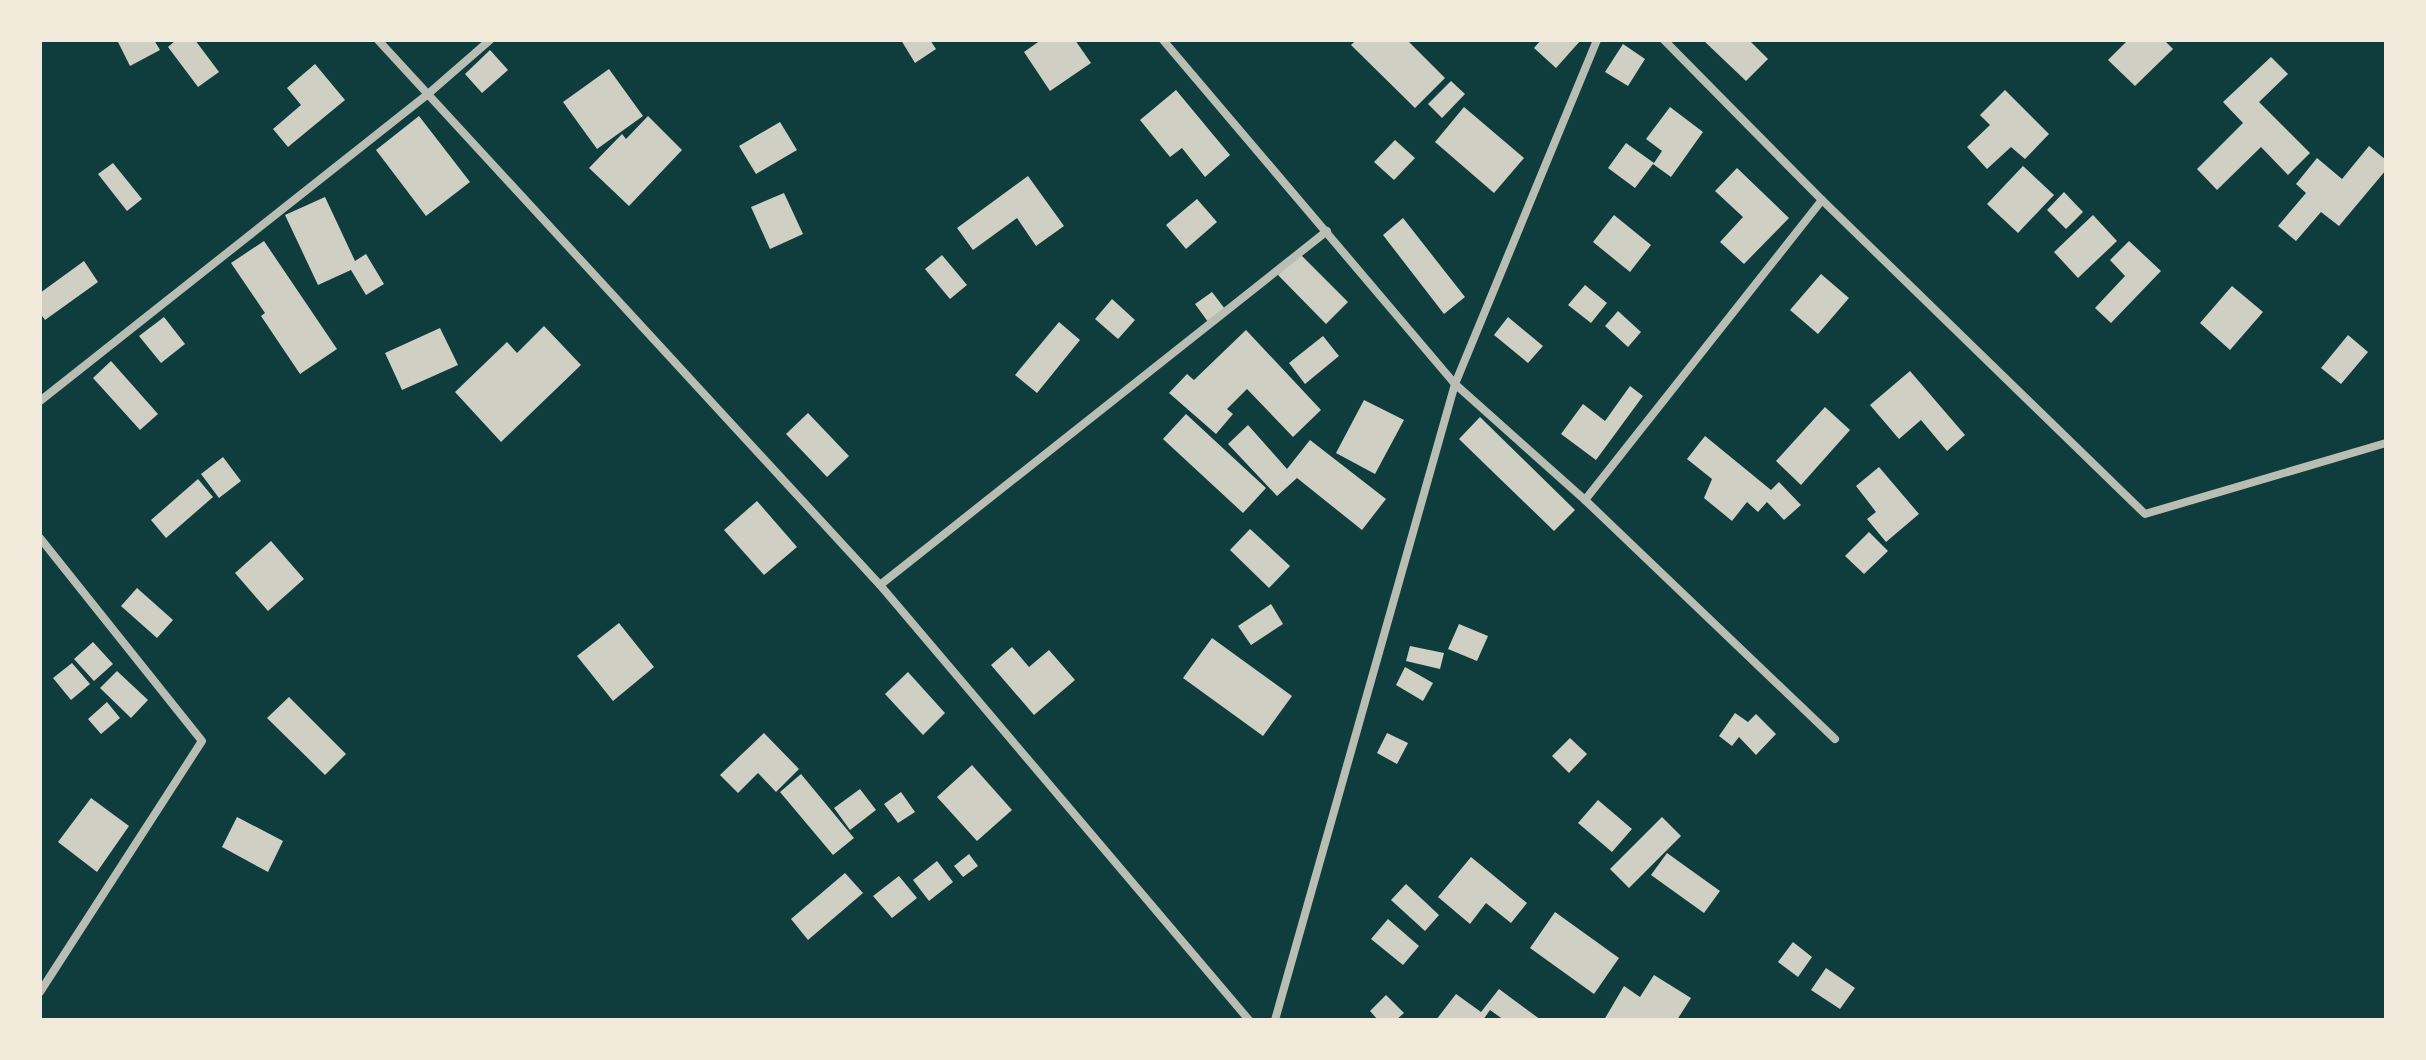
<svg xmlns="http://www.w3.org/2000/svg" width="2426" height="1060" viewBox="0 0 2426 1060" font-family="'Times New Roman',serif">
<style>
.building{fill:#cfcfc3}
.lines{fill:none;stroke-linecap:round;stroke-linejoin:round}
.minor{stroke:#b8beb3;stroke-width:8}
</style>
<rect width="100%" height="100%" fill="#0f3d3e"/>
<!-- building -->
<g class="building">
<polygon points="123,40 154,40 160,50 130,66 118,42"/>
<polygon points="176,40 195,40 219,72 198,87 168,47"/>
<polygon points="901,40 930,40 936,49 915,63"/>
<polygon points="1041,40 1075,40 1091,63 1050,91 1024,52"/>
<polygon points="1356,40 1407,40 1445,78 1415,108 1351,45"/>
<polygon points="1541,40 1581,40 1556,68 1534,48"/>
<polygon points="1703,40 1749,40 1768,59 1746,81"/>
<polygon points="2128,40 2164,40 2173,49 2135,86 2108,60"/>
<polygon points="1623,44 1645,59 1628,86 1605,72"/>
<polygon points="490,50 508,70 482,93 465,74"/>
<polygon points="2271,57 2288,74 2259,102 2310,153 2288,175 2261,147 2217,190 2197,169 2243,123 2223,102"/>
<polygon points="315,64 345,100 288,147 273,129 301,105 287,88"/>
<polygon points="609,69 643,116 597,149 563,102"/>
<polygon points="1451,81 1465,94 1442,118 1428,104"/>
<polygon points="1176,90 1230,155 1205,177 1182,148 1170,157 1140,120"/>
<polygon points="2005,90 2049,134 2025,159 2011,147 1987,169 1967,147 1990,125 1980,115"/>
<polygon points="1464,107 1524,158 1494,193 1435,142"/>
<polygon points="1670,107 1703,132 1671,177 1653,164 1635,188 1608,168 1626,143 1654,163 1662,151 1646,139"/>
<polygon points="419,116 470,182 426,216 376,150"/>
<polygon points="648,116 682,150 629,206 589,168 622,134 626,139"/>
<polygon points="780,122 797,150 756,174 739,146"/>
<polygon points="1395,140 1415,158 1394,180 1374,162"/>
<polygon points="2369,146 2386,160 2386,170 2339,226 2321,212 2296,241 2278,226 2306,193 2296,184 2317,158 2342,179"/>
<polygon points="113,163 142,199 127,211 98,174"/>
<polygon points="2023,166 2054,195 2018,233 1987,204"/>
<polygon points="1737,168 1789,218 1744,264 1720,242 1743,217 1715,191"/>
<polygon points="1028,176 1064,226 1036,246 1017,218 973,250 957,228"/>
<polygon points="2064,192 2083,212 2066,229 2047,210"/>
<polygon points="784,193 803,234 770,249 751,207"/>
<polygon points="325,197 355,261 366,254 384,284 366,295 351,270 318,285 285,215"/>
<polygon points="1197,199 1217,222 1186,249 1166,225"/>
<polygon points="1614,215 1651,245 1630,272 1593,242"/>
<polygon points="2093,215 2117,241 2078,278 2054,252"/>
<polygon points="1403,218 1465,297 1444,314 1383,235"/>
<polygon points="264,241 337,349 300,374 261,316 265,313 231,263"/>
<polygon points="2129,241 2161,271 2111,323 2095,308 2125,276 2110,260"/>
<polygon points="1299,253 1348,302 1326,324 1278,275"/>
<polygon points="942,255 967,285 950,299 925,269"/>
<polygon points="84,261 98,282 45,320 40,313 40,293"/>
<polygon points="1821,274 1849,298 1818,334 1790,310"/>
<polygon points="1585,285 1607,303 1591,323 1568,305"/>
<polygon points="2232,286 2263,312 2230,350 2200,323"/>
<polygon points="1212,292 1228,313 1211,326 1195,304"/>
<polygon points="1112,299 1135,320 1118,339 1095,319"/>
<polygon points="1618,311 1641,332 1628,347 1605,326"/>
<polygon points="164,317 185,344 161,363 139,336"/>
<polygon points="1508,317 1543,346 1528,363 1494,335"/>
<polygon points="1059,322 1080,340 1037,393 1015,375"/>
<polygon points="544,326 581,365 501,442 455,392 507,342 517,353"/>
<polygon points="440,328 458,365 402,390 385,353"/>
<polygon points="1246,330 1321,410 1293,437 1247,389 1227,409 1233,414 1216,434 1169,393 1187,374 1194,380"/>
<polygon points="2348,335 2368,352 2341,384 2321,368"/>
<polygon points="1323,336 1339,356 1305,384 1289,363"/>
<polygon points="111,361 158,414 140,430 93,378"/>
<polygon points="1910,371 1965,435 1947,451 1921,420 1899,439 1870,405"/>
<polygon points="1630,386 1643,396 1596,460 1561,434 1583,404 1605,421"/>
<polygon points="1364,400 1404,420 1375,474 1336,453"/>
<polygon points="1825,407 1850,430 1801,485 1776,461"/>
<polygon points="808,413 849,456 827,477 786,434"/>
<polygon points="1186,414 1266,488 1243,513 1163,439"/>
<polygon points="1480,417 1575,510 1554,531 1459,439"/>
<polygon points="1248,425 1287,469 1310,440 1386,499 1362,530 1297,478 1277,496 1228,444"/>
<polygon points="1705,436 1771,490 1779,482 1801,505 1784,520 1767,502 1758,512 1747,502 1732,521 1704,498 1712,479 1687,459"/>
<polygon points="223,457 241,481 219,498 201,474"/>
<polygon points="1879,467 1919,514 1886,542 1867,519 1876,512 1856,486"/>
<polygon points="198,479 213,497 166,538 151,520"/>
<polygon points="757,501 797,547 764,575 724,530"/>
<polygon points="1250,529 1290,566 1269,588 1230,550"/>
<polygon points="1869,532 1888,551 1864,574 1845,556"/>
<polygon points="271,541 304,579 268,611 235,573"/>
<polygon points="137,588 173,620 157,638 121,606"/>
<polygon points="1271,604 1283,624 1251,645 1238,626"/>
<polygon points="619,623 654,667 613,701 577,656"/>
<polygon points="1459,624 1488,636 1477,661 1448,649"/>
<polygon points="1212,638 1292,696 1263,736 1183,678"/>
<polygon points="93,642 113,664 94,681 74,659"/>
<polygon points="1410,646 1444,653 1440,669 1406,661"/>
<polygon points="1012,647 1029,667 1049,650 1075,680 1034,715 991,665"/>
<polygon points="72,663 90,684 71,700 53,678"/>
<polygon points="1405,667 1433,683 1423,701 1396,685"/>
<polygon points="117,671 148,700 131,718 100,688"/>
<polygon points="908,672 945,713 923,735 885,694"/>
<polygon points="289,697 346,754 325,775 267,718"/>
<polygon points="107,702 120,718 101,734 88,719"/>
<polygon points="1735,713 1748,722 1756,714 1776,734 1756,755 1739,737 1732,746 1719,736"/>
<polygon points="764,733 799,769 776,792 758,773 738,793 720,775"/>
<polygon points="1387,733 1408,743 1397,764 1377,753"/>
<polygon points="1570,738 1587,754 1569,773 1552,756"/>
<polygon points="972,765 1012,810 977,841 937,797"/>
<polygon points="801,774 854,838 833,855 780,792"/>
<polygon points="860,789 876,810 850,830 834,808"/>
<polygon points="901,792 915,812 898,823 884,804"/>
<polygon points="91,798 129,826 97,872 58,842"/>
<polygon points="1598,800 1632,829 1612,852 1578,823"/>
<polygon points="237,817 283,841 268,872 222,847"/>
<polygon points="1662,817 1681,836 1629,888 1610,869"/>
<polygon points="1667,853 1720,891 1704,913 1651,875"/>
<polygon points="969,854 978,866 963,877 954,866"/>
<polygon points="1471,857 1527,903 1511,923 1486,903 1470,924 1438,897"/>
<polygon points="937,861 953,882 929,901 913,880"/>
<polygon points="845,873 863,893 808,940 791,919"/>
<polygon points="899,876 917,898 892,918 873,896"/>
<polygon points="1406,884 1439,915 1425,931 1391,900"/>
<polygon points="1555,912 1619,958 1594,994 1530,948"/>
<polygon points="1388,919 1419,946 1403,965 1371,939"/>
<polygon points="1793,942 1812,957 1798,977 1778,962"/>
<polygon points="1826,968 1855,988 1840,1009 1811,990"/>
<polygon points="1654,975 1691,998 1677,1020 1604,1020 1624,986 1640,997"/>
<polygon points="1499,989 1541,1020 1504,1020 1490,1010 1483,1020 1436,1020 1456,994 1481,1012"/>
<polygon points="1386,995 1404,1013 1396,1020 1378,1020 1370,1011"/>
</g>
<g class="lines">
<!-- minor -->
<g class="minor">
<polyline points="378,40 880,585 1249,1020"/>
<polyline points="1163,40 1455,384 1585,500 1835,739"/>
<polyline points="1664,40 1822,200 2145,514 2386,443"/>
<polyline points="40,401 428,94 490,40"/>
<polyline points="1585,500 1822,200"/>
<polyline points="40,538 202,741 40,992"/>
<polyline points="880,585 1327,231"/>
<polyline points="1275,1020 1455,384 1597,40"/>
</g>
</g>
<!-- border -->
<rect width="2426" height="1060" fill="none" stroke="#f1e9da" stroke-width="84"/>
</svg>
